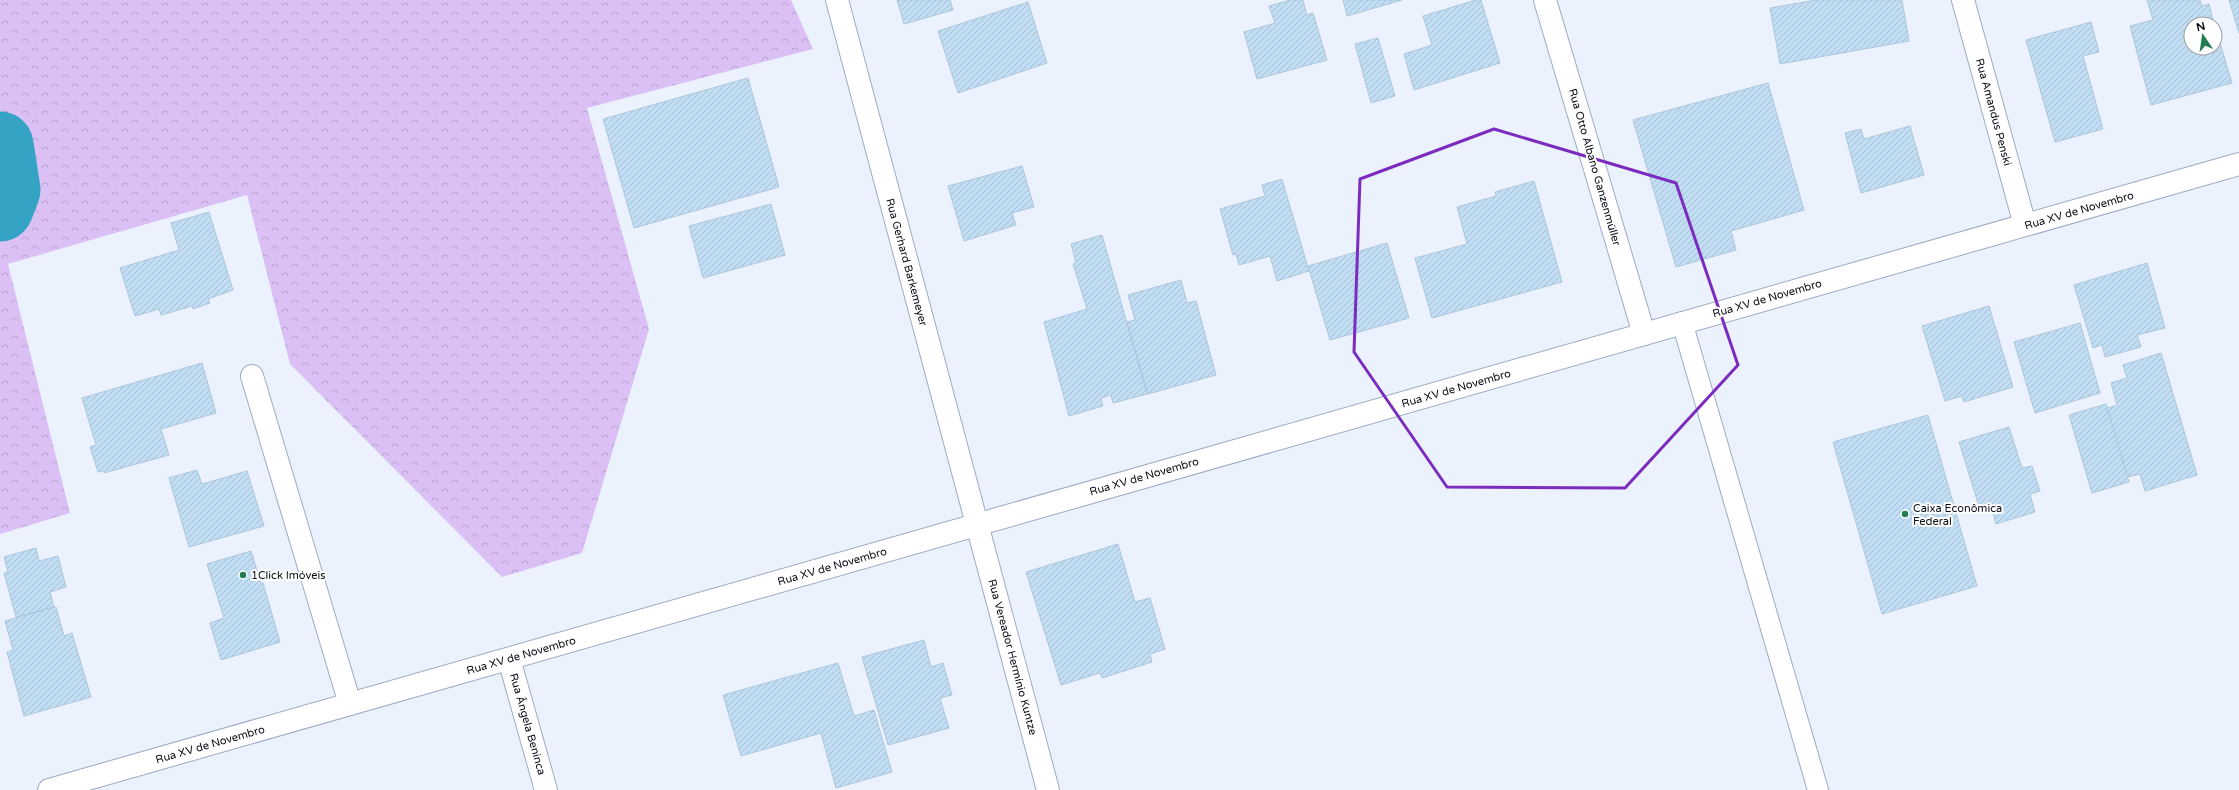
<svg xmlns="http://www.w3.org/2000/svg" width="2239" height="790" viewBox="0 0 2239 790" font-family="'Varela Round',sans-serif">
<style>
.forest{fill:url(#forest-crowns)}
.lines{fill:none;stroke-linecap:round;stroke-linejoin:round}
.river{stroke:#34a3c4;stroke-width:67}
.building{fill:url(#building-hatch);stroke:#adc6dc}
.lane-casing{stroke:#9daac4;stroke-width:22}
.street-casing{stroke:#9daac4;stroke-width:24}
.primary-casing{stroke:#9daac4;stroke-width:24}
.lane{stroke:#fff;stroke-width:20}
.street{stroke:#fff;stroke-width:22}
.primary{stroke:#fff;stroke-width:22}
.marked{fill:none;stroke:#7b2cbf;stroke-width:3;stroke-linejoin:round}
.poi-dot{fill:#227c51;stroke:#fff;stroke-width:1.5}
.labels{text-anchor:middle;stroke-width:4;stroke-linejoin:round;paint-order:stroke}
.street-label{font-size:11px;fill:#080c14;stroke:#fff}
.poi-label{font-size:11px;fill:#080c14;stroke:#fff;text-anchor:start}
</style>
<defs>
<pattern id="forest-crowns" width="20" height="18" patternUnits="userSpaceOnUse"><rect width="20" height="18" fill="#dbc0f6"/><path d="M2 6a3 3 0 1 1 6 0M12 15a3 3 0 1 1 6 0" fill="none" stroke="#baa4d2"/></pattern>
<pattern id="building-hatch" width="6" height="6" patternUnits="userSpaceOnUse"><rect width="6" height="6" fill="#c2def5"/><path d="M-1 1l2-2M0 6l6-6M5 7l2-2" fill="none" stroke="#a5bdd1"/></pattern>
</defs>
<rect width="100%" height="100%" fill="#ecf2fd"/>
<!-- forest -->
<polygon class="forest" points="0,0 791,0 813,49 587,108 649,329 582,553 502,577 290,364 247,195 8,264 70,513 0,534"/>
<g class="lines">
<!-- river -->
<polyline class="river" points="0,145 7,190 0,208"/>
</g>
<!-- building -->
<g class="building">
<polygon points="897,0 950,0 953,10 904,24"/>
<polygon points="1290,0 1303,0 1307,15 1313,13 1327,60 1257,79 1244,32 1275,23 1269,6"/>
<polygon points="1343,0 1402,0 1347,16"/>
<polygon points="1476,0 1481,0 1500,63 1414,90 1404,54 1432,45 1423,16"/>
<polygon points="1816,0 1902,0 1909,41 1780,64 1770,8"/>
<polygon points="2147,0 2200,0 2202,6 2209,4 2214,24 2191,24 2191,48 2215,48 2215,26 2232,83 2151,105 2130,26 2153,20"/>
<polygon points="2229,0 2239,0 2239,33"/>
<polygon points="1028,2 1047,63 958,93 938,31"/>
<polygon points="2091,22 2099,52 2083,56 2103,129 2055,142 2026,40"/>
<polygon points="1378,38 1395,96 1371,103 1355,44"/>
<polygon points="748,78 779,187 634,228 603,119"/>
<polygon points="1768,83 1804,210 1731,231 1736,250 1676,267 1633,120"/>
<polygon points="1910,126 1924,175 1861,193 1845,133 1861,129 1864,139"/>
<polygon points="1022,166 1034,207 1012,213 1016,225 964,241 948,186"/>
<polygon points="1282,179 1309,271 1277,281 1270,256 1239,265 1236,254 1233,255 1220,209 1265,196 1262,185"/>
<polygon points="1534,181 1562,282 1432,318 1415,258 1467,244 1457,207 1496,196 1495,192"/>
<polygon points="771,204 785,255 703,278 689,226"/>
<polygon points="209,212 233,290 208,299 210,303 193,309 192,306 161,315 159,309 135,316 120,268 179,250 171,223"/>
<polygon points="1102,235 1147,394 1113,403 1111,395 1101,398 1103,406 1069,416 1044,322 1087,309 1073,264 1076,263 1071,244"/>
<polygon points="1387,243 1409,318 1330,340 1308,266"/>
<polygon points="2147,263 2165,328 2137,335 2141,347 2105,357 2102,345 2093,348 2074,285"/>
<polygon points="1181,280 1187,303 1196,301 1216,375 1148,394 1127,322 1135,320 1128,295"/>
<polygon points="1989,306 2013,387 1964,402 1962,396 1945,401 1922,326"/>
<polygon points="2080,323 2100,393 2035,413 2014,342"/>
<polygon points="2161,353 2197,475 2145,491 2140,474 2127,477 2107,408 2117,405 2111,383 2127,378 2123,365"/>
<polygon points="202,363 216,413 161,429 169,455 104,473 104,471 98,472 90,447 96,445 82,398"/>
<polygon points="2106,404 2129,482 2092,493 2069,415"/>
<polygon points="1928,415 1977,586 1882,614 1833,442"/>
<polygon points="2009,427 2022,468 2032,466 2040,491 2030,494 2035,512 1996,524 1992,510 1981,513 1959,442"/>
<polygon points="197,470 202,484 247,471 264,526 189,547 169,478"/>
<polygon points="1118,544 1135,602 1150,598 1165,649 1150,654 1152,662 1102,678 1100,673 1061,685 1026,572"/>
<polygon points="36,548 39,561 58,556 66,587 50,592 54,607 16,617 4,573 8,572 4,557"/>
<polygon points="251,551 261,583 263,583 280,642 221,660 210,623 224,618 207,564"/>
<polygon points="54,607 56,607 64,636 72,633 91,697 24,716 7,652 13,650 5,621"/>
<polygon points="924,640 931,667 943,663 952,695 940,698 949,728 888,745 862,657"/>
<polygon points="838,663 854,716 874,710 892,772 836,788 821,733 741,756 723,695"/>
</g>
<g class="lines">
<defs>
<polyline id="lane" points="1682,322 1818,790"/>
<g id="street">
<polyline points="837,0 1048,790"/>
<polyline points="1545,0 1644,334"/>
<polyline points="1963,0 2025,225"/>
<polyline points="252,376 350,704"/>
<polyline points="509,659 546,790"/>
</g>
<polyline id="primary" points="49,790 2239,164"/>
</defs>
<!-- lane casing -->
<use href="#lane" class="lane-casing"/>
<!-- street casing -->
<use href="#street" class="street-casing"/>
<!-- primary casing -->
<use href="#primary" class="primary-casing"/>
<!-- lane -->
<use href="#lane" class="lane"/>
<!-- street -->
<use href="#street" class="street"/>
<!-- primary -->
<use href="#primary" class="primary"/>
</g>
<!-- marked area -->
<path class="marked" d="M1494,129L1676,183L1738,365L1625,488L1447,487L1354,352L1360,179Z"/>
<!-- markers -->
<g class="poi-dot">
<circle cx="1905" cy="514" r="4"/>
<circle cx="243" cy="575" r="4"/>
</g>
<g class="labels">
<!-- street labels -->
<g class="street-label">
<text transform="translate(1994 112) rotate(75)" y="4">Rua Amandus Penski</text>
<text transform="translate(1595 167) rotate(74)" y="4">Rua Otto Albano Ganzenmüller</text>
<text transform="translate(2079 210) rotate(-16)" y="4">Rua XV de Novembro</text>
<text transform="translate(907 262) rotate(75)" y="4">Rua Gerhard Barkemeyer</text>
<text transform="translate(1767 298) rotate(-16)" y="4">Rua XV de Novembro</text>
<text transform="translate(1456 388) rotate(-16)" y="4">Rua XV de Novembro</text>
<text transform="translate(1144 476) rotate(-16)" y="4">Rua XV de Novembro</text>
<text transform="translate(832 566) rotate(-16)" y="4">Rua XV de Novembro</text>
<text transform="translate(521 655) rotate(-16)" y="4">Rua XV de Novembro</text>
<text transform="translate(1013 657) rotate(75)" y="4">Rua Vereador Hermínio Kuntze</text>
<text transform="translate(528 724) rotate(74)" y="4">Rua Ângela Beninca</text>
<text transform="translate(210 744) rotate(-16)" y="4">Rua XV de Novembro</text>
</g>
<!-- poi labels -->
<g class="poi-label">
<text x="1913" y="512">Caixa Econômica<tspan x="1913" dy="13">Federal</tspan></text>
<text x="251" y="579">1Click Imóveis</text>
</g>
</g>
<!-- north arrow -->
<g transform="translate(2203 36) rotate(347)"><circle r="19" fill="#ffffff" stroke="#9c9ea1"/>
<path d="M0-3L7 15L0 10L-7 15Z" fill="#227c51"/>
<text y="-6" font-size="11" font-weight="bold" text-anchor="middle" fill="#080c14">N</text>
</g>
</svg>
